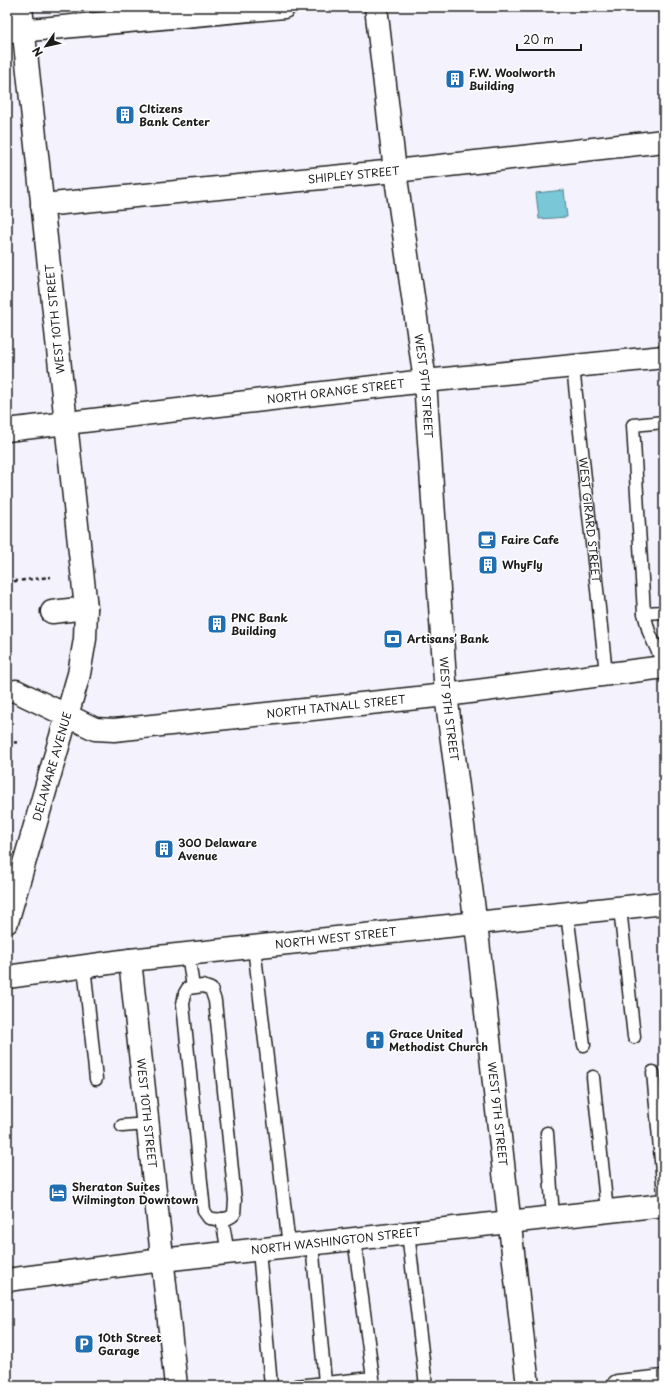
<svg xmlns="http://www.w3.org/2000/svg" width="671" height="1393" viewBox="0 0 671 1393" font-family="'Playpen Sans',sans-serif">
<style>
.water{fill:#79c7d7;stroke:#54838c}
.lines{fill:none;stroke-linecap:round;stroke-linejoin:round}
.service-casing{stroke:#1c1c1c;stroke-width:15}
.minor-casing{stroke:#1c1c1c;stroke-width:25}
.secondary-casing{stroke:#1c1c1c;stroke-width:25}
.path{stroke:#1c1c1c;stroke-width:2.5;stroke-dasharray:4 3;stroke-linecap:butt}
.service{stroke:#fff;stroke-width:12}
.minor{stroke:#fff;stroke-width:22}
.secondary{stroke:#fff;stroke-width:22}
.labels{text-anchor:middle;stroke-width:3;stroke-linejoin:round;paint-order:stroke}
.poi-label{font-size:11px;font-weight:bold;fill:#1c1c1c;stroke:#fff;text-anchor:start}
.street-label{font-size:11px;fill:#1c1c1c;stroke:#fff}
</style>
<rect width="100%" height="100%" fill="#f4f2fc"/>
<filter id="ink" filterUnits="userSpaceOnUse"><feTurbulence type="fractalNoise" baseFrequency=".025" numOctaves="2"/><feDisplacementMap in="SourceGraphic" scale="8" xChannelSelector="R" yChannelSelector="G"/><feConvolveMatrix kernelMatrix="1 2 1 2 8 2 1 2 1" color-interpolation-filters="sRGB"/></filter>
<g filter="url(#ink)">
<!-- water -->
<polygon class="water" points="564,190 567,217 539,219 536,193"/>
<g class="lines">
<defs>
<g id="service">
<path id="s1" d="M573,367L606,673"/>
<polyline points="664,422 633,425 644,613 664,612"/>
<polyline points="644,613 649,632 664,665"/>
<polyline points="620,908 634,1037"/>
<polyline points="567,914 584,1045"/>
<polyline points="254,947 289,1246"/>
<polyline points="188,954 193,987"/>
<polyline points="84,966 96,1079"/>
<path d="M203,986L211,989L215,1001L235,1200L234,1214C228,1221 218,1220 209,1218L204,1211L183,1004L185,993L188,988Z"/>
<polyline points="653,1072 664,1194"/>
<polyline points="593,1077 607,1211"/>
<polyline points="122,1126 147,1124"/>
<polyline points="547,1133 553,1217"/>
<polyline points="222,1219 228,1253"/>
<polyline points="408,1233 426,1386"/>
<polyline points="312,1244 325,1382"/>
<polyline points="259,1250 271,1386"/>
<polyline points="297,1386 373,1378 354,1239"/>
</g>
<g id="minor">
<path id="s2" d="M376,7L395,171L425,381L446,695L478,941L528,1386"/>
<polyline points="7,32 284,7"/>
<path id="s3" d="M42,205L395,171L664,141"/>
<path id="s4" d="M7,430L425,381L664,357"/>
<polyline points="52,612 86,608"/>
<path id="s5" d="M16,691L95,729L114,730L446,695L664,667"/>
<path id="s6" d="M130,960L176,1386"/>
<path id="s7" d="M7,977L130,960L664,903"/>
<polyline points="618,1386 664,1381"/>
</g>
<g id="secondary">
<path id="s8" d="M7,922L79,674L85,639L86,608L21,7"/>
<path id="s9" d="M7,1280L162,1260L664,1205"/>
</g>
</defs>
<!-- service casing -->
<use href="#service" class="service-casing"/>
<!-- minor casing -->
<use href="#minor" class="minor-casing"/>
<!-- secondary casing -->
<use href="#secondary" class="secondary-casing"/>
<!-- path -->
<g class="path">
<polyline points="7,582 51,577"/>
<polyline points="7,743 21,742"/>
</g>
<!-- service -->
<use href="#service" class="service"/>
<!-- minor -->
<use href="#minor" class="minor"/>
<!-- secondary -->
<use href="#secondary" class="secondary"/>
</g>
</g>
<!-- icons -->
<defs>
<symbol id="building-square" viewBox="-11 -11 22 22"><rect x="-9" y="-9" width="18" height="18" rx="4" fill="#1f6fb2" stroke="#fff"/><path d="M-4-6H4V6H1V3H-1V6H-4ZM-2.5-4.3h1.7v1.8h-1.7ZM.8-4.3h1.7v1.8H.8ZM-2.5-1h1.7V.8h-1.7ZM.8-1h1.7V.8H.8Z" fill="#fff"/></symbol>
<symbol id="cafe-square" viewBox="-11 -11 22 22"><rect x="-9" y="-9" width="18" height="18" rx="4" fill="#1f6fb2" stroke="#fff"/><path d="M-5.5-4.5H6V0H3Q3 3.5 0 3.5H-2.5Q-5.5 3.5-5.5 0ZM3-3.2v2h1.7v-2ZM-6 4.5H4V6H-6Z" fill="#fff"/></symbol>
<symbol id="bank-square" viewBox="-11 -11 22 22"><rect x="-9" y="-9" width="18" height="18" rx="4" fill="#1f6fb2" stroke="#fff"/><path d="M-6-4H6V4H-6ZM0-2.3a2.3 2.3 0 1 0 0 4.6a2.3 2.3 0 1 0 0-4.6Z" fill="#fff"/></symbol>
<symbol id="church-square" viewBox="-11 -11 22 22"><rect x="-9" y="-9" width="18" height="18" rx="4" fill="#1f6fb2" stroke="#fff"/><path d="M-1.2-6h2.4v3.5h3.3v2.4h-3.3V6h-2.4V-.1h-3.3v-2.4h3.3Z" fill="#fff"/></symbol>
<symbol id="hotel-square" viewBox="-11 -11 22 22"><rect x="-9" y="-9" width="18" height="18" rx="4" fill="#1f6fb2" stroke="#fff"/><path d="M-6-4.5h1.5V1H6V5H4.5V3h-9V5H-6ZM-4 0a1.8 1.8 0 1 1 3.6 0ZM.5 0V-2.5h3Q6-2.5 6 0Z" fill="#fff"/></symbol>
<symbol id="parking-square" viewBox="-11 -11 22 22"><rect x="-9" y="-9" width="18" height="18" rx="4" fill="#1f6fb2" stroke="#fff"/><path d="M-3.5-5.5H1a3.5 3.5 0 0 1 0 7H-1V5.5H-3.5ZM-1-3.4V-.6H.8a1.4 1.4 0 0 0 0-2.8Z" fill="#fff"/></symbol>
</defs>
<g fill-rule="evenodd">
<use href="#building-square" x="444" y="68" width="22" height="22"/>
<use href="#building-square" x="114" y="104" width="22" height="22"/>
<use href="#cafe-square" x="476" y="529" width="22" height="22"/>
<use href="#building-square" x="477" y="554" width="22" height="22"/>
<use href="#building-square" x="206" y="613" width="22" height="22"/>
<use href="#bank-square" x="382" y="628" width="22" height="22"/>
<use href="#building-square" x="153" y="838" width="22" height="22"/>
<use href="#church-square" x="364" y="1029" width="22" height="22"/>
<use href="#hotel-square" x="47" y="1182" width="22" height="22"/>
<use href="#parking-square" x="73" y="1333" width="22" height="22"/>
</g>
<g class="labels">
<!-- poi labels -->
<g class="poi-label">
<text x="469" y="77">F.W. Woolworth<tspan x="469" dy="13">Building</tspan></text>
<text x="139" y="113">CItizens<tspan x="139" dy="13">Bank Center</tspan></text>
<text x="501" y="544">Faire Cafe</text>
<text x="502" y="569">WhyFly</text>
<text x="231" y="622">PNC Bank<tspan x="231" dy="13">Building</tspan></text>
<text x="407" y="643">Artisans’ Bank</text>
<text x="178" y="847">300 Delaware<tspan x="178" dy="13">Avenue</tspan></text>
<text x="389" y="1038">Grace United<tspan x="389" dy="13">Methodist Church</tspan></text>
<text x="72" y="1191">Sheraton Suites<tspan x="72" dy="13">Wilmington Downtown</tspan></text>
<text x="98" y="1342">10th Street<tspan x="98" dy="13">Garage</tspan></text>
</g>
<!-- street labels -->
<g class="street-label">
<text dy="4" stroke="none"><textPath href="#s3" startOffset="313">SHIPLEY STREET</textPath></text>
<text transform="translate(55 319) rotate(-96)" y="4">WEST 10TH STREET</text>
<text dy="4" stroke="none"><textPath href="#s2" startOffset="382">WEST 9TH STREET</textPath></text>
<text dy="4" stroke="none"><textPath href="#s4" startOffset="331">NORTH ORANGE STREET</textPath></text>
<text dy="4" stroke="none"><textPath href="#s1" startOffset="154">WEST GIRARD STREET</textPath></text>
<text dy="4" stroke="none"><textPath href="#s5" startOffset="330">NORTH TATNALL STREET</textPath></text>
<text dy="4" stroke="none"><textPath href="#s2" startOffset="706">WEST 9TH STREET</textPath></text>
<text dy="4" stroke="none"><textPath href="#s8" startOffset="162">DELAWARE AVENUE</textPath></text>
<text dy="4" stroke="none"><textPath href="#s7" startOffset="331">NORTH WEST STREET</textPath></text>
<text dy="4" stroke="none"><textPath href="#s6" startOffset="154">WEST 10TH STREET</textPath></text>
<text dy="4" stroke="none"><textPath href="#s2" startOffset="1114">WEST 9TH STREET</textPath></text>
<text dy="4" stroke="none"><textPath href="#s9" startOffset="331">NORTH WASHINGTON STREET</textPath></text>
</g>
</g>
<!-- margin -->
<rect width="671" height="1393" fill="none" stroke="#fff" stroke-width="24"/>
<rect x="12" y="12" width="647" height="1369" fill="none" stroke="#1c1c1c" stroke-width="1.5" filter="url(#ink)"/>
<!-- north arrow -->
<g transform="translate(46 46) rotate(236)" stroke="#ffffff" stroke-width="3" paint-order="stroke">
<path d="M0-3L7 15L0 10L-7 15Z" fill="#1c1c1c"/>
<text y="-6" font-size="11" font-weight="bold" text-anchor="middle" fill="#1c1c1c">N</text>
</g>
<!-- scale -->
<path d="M517 44v6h64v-6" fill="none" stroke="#1c1c1c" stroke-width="2"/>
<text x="523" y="44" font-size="12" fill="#1c1c1c" stroke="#ffffff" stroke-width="3" paint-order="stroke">20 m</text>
</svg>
